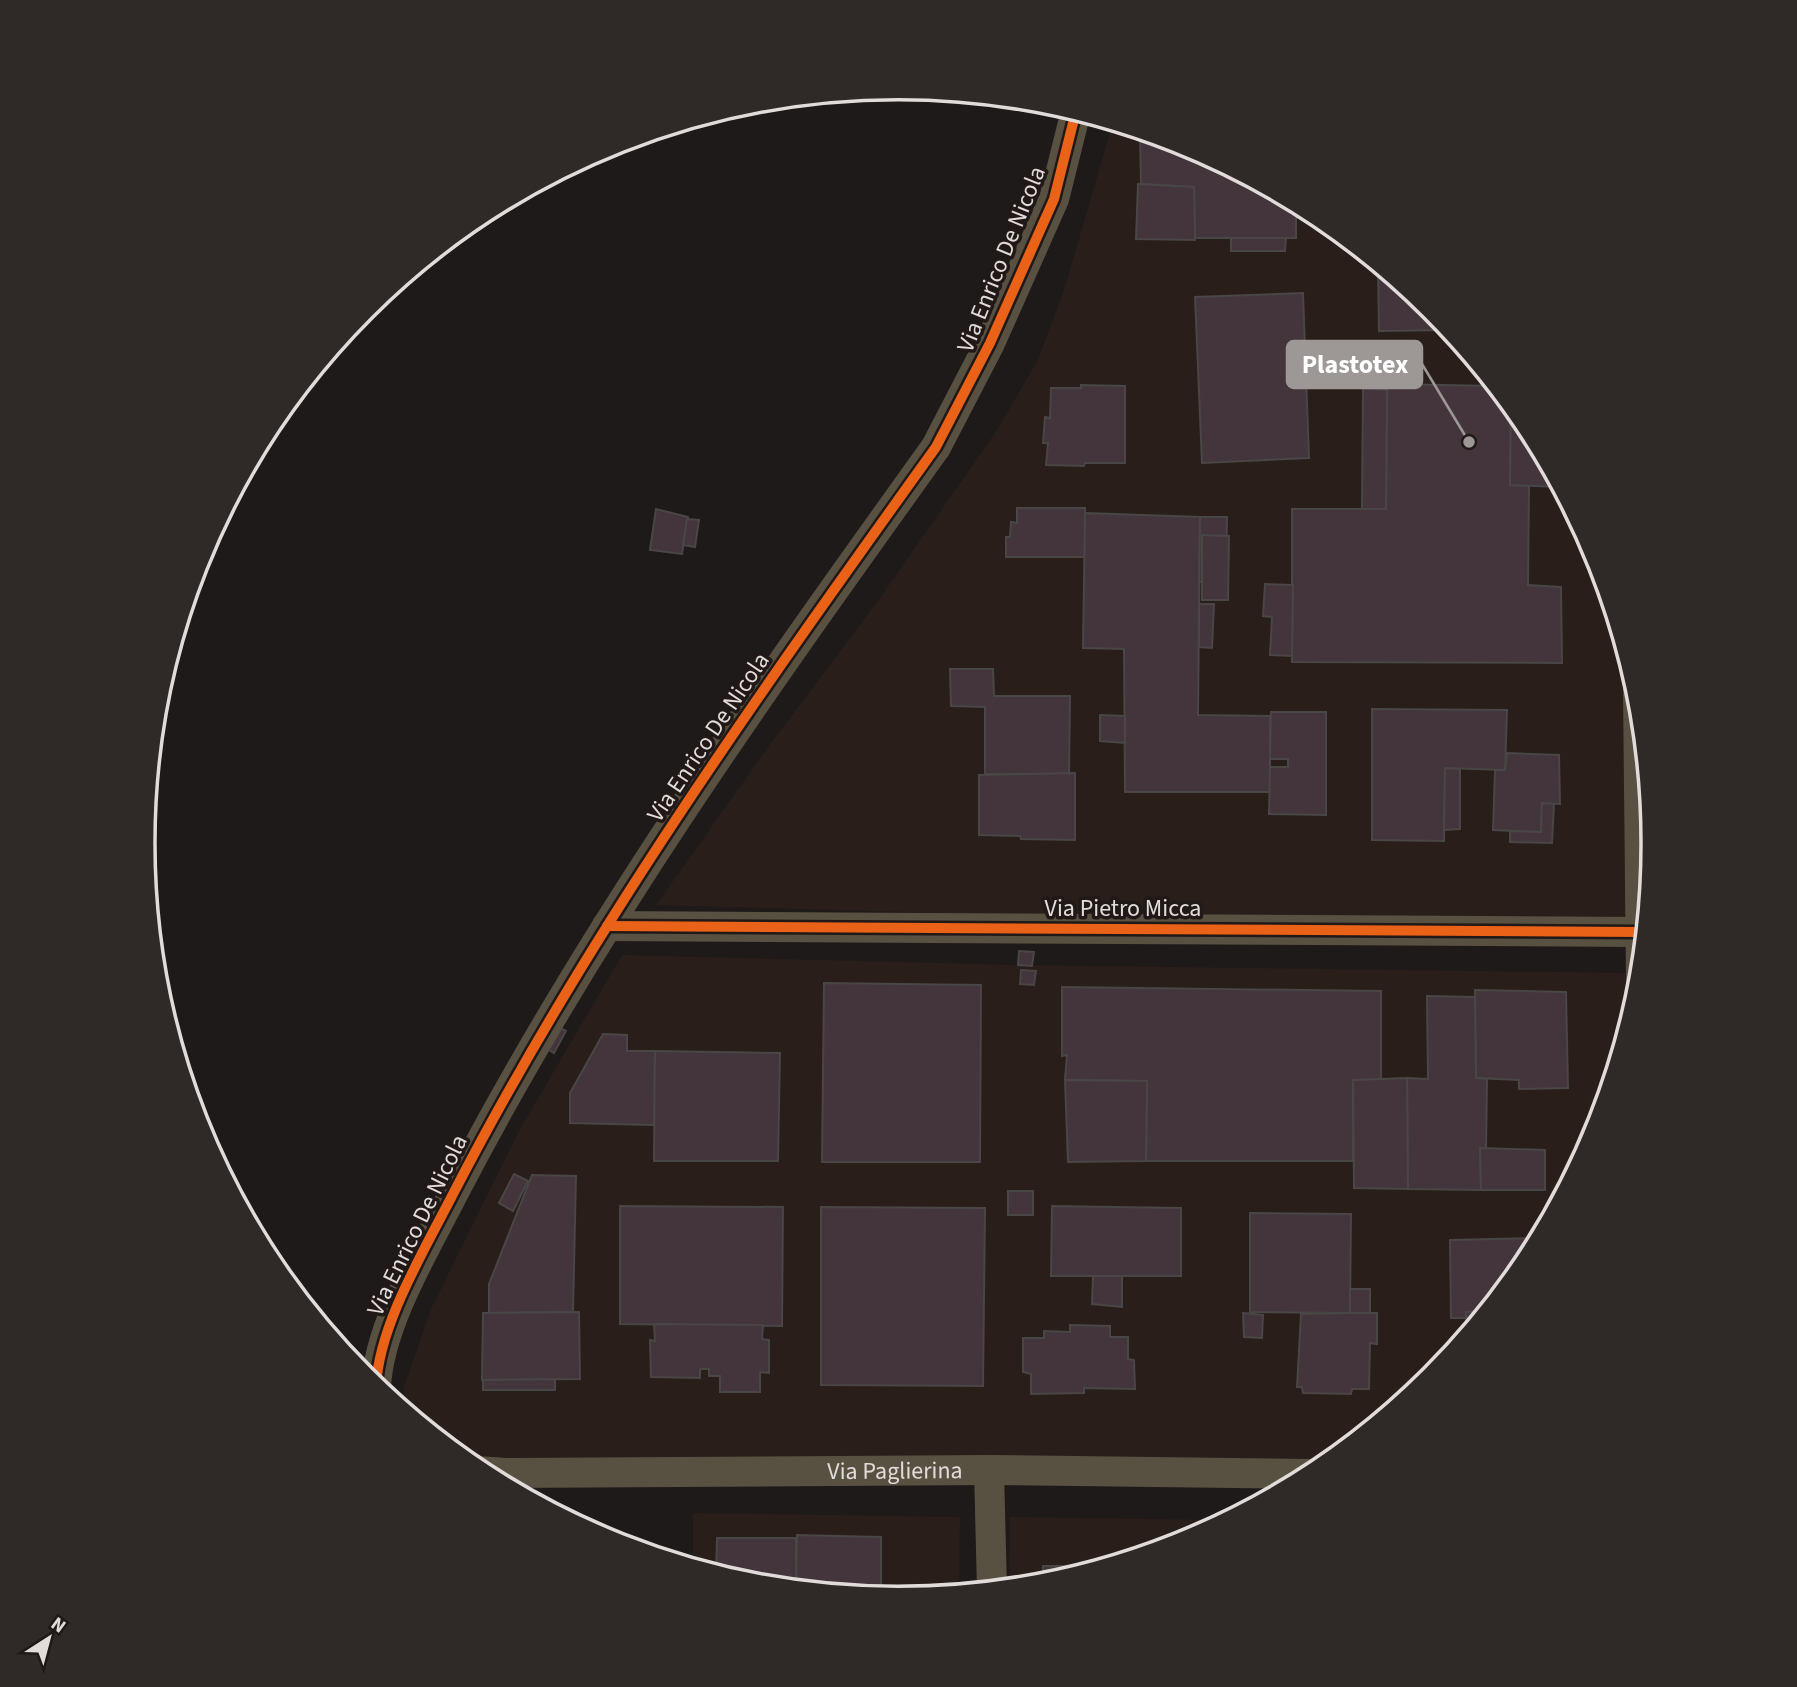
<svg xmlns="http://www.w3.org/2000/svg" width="1797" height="1687" viewBox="0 0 1797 1687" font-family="'Source Sans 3',sans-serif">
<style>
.built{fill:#291e1a}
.building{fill:#44353d;stroke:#494646;stroke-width:2}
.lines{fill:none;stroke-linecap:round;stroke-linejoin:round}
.minor{stroke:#585040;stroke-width:30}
.cycleway-casing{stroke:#201917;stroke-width:15}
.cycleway{stroke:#ea6118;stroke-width:10}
.labels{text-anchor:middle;stroke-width:7;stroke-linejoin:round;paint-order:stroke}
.street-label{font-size:24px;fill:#e1dcda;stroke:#201917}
.rim{fill:none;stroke:#e1dcda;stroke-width:3.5}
.leader{fill:none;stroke:#9d9896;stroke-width:2.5}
.callout-dot{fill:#9d9896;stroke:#201917;stroke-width:2.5}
.callout{fill:#9d9896;stroke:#9d9896;stroke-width:2.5}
.callout-label{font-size:26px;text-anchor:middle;font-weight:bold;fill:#fff}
</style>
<rect width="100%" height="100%" fill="#1e1a19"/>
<!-- built -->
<g class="built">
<polygon points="1113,122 1188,145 1319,215 1433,309 1527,424 1597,555 1625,648 1630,923 1020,915 656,905 771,743 880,598 997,430 1038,360 1065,287"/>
<polygon points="622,955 1019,965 1631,973 1631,1019 1597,1133 1527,1264 1433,1378 1320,1471 463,1460 402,1409 404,1387 431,1309 520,1129"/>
<polygon points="693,1513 960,1517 959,1594 898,1599 751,1585 693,1567"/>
<polygon points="1010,1517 1228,1520 1187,1542 1046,1585 1009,1589"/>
</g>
<!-- building -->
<g class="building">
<polygon points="1140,131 1188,145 1296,203 1296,238 1195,238 1194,187 1141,184"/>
<polygon points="1138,184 1194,187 1195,240 1136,239"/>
<polygon points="1231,238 1286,238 1285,251 1231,251"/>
<polygon points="1378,264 1433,309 1450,330 1379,331"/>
<polygon points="1303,293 1309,458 1202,463 1195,297"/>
<polygon points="1387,384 1496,386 1511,404 1510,485 1529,486 1528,585 1561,587 1562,663 1292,662 1292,509 1386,509"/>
<polygon points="1081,385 1125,386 1125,463 1085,463 1084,466 1046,465 1048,443 1043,443 1045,417 1050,418 1051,388 1081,388"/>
<polygon points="1363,388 1387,390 1386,509 1362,509"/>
<polygon points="1511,404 1527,424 1558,481 1558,487 1510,485"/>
<polygon points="1017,508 1085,508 1086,557 1006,557 1006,537 1010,537 1011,522 1017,523"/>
<polygon points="656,509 688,517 682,554 650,550"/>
<polygon points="1085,513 1200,517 1198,715 1270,716 1270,792 1125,792 1124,649 1083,648"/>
<polygon points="1200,517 1227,517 1226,582 1199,582"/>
<polygon points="687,519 699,520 695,547 683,545"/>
<polygon points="1202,535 1229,536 1228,600 1202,600"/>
<polygon points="1265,584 1293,585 1292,656 1270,655 1272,617 1263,616"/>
<polygon points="1199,604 1214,604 1212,648 1199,647"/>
<polygon points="950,669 993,669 994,696 1070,696 1069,774 985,774 985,707 951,706"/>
<polygon points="1372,709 1507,710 1505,770 1445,768 1444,841 1372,840"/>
<polygon points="1271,712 1326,712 1326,815 1269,814 1270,767 1288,767 1288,759 1270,759"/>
<polygon points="1100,715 1125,716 1125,743 1100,741"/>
<polygon points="1507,753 1559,755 1560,804 1542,803 1541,832 1493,830 1495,770 1505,770"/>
<polygon points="1445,768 1460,769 1460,829 1444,830"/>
<polygon points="1075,773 1075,840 1021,839 1020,836 979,835 979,775"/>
<polygon points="1542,803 1554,804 1552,843 1510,842 1510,831 1541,832"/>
<polygon points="1019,951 1034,952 1032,966 1018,965"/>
<polygon points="1021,970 1036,971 1034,985 1020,984"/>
<polygon points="824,983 981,985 980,1162 822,1162"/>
<polygon points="1062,987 1381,991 1381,1081 1353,1080 1353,1161 1146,1161 1147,1081 1065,1080 1067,1055 1062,1056"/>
<polygon points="1475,990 1566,992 1568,1088 1519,1089 1519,1080 1476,1078"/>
<polygon points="1427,996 1475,997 1476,1078 1487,1079 1486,1149 1480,1148 1481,1190 1408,1189 1407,1078 1428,1079"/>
<polygon points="556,1026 566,1031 554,1053 543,1046"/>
<polygon points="603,1034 627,1035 627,1051 655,1051 654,1125 570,1123 570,1093"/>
<polygon points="655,1051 780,1053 778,1161 654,1161"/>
<polygon points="1407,1078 1408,1189 1354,1188 1353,1080"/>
<polygon points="1065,1080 1147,1081 1146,1161 1068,1162"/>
<polygon points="1480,1148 1545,1150 1545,1190 1481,1190"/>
<polygon points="514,1174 528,1181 513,1211 499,1203"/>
<polygon points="532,1175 576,1176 573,1312 489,1313 489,1284"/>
<rect x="1008" y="1191" width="25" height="24"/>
<polygon points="620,1206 783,1207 782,1326 620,1324"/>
<polygon points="1052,1206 1181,1208 1181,1276 1051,1276"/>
<polygon points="821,1207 985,1208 983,1386 821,1385"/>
<polygon points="1250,1213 1351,1214 1350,1313 1250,1312"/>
<polygon points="1541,1238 1527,1264 1488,1311 1466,1312 1466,1318 1451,1318 1450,1240"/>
<polygon points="1093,1276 1122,1276 1122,1307 1092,1304"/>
<rect x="1350" y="1289" width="20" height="24"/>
<polygon points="1488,1311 1466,1338 1466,1312"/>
<polygon points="579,1312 580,1379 482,1380 483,1313"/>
<polygon points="1243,1313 1263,1315 1262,1338 1244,1337"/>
<polygon points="1350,1313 1377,1313 1377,1344 1370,1343 1369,1389 1352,1389 1351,1394 1303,1393 1302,1387 1297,1387 1301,1314"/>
<polygon points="654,1324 763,1325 762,1339 769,1340 769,1373 760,1372 760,1392 720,1392 720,1376 709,1376 709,1369 700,1369 700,1378 651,1377 650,1340 655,1341"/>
<polygon points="1070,1325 1110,1326 1110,1337 1128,1337 1128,1359 1134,1360 1135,1389 1084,1388 1084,1393 1031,1394 1031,1374 1023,1372 1023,1338 1044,1338 1044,1331 1070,1332"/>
<polygon points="555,1379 555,1390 483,1390 483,1380"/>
<polygon points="797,1535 881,1537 881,1598 833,1593 833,1588 796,1587"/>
<polygon points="717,1538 796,1538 796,1587 833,1588 833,1593 751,1585 716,1574"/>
<polygon points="1043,1566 1107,1566 1043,1585"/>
</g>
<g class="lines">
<!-- minor -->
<g class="minor">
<polyline points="1638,690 1641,981"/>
<polyline points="607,926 1640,932"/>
<path d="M376,1388C378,1326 425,1249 453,1194C589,931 763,688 936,447L990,343L1054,199L1076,111"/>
<polyline points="989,1470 992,1590"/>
<path id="s1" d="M477,1471L506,1473L989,1470L1314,1474"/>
</g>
<defs>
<g id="cycleway">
<polyline points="607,926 1640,932"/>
<path d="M376,1388C378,1326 425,1249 453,1194C589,931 763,688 936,447L990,343L1054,199L1076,111"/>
</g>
</defs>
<!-- cycleway casing -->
<use href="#cycleway" class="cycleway-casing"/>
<!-- cycleway -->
<use href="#cycleway" class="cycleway"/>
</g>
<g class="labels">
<!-- street labels -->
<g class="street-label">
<text transform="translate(1001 259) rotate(-68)" y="8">Via Enrico De Nicola</text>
<text transform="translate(708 737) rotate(-56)" y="8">Via Enrico De Nicola</text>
<text x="1123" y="916">Via Pietro Micca</text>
<text transform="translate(417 1225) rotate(-64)" y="8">Via Enrico De Nicola</text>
<text dy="8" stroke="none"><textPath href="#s1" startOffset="418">Via Paglierina</textPath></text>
</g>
</g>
<!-- crop -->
<path d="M0 0H1797V1687H0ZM155 843a743 743 0 1 1 1486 0a743 743 0 1 1-1486 0Z" fill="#2f2927" fill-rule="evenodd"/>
<path class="rim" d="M155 843a743 743 0 1 1 1486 0a743 743 0 1 1-1486 0Z"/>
<!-- callouts -->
<path class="leader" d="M1469 442L1422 364"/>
<circle class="callout-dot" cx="1469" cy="442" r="7"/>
<rect class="callout" x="1287" y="341" width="135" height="47" rx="7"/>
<g class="callout-label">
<text x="1355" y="373">Plastotex</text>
</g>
<!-- north arrow -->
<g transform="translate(49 1638) rotate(36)" stroke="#201917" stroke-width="5" paint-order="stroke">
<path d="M0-5L12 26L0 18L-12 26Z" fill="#e1dcda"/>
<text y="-10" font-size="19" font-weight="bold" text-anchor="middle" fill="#e1dcda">N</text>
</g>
</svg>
